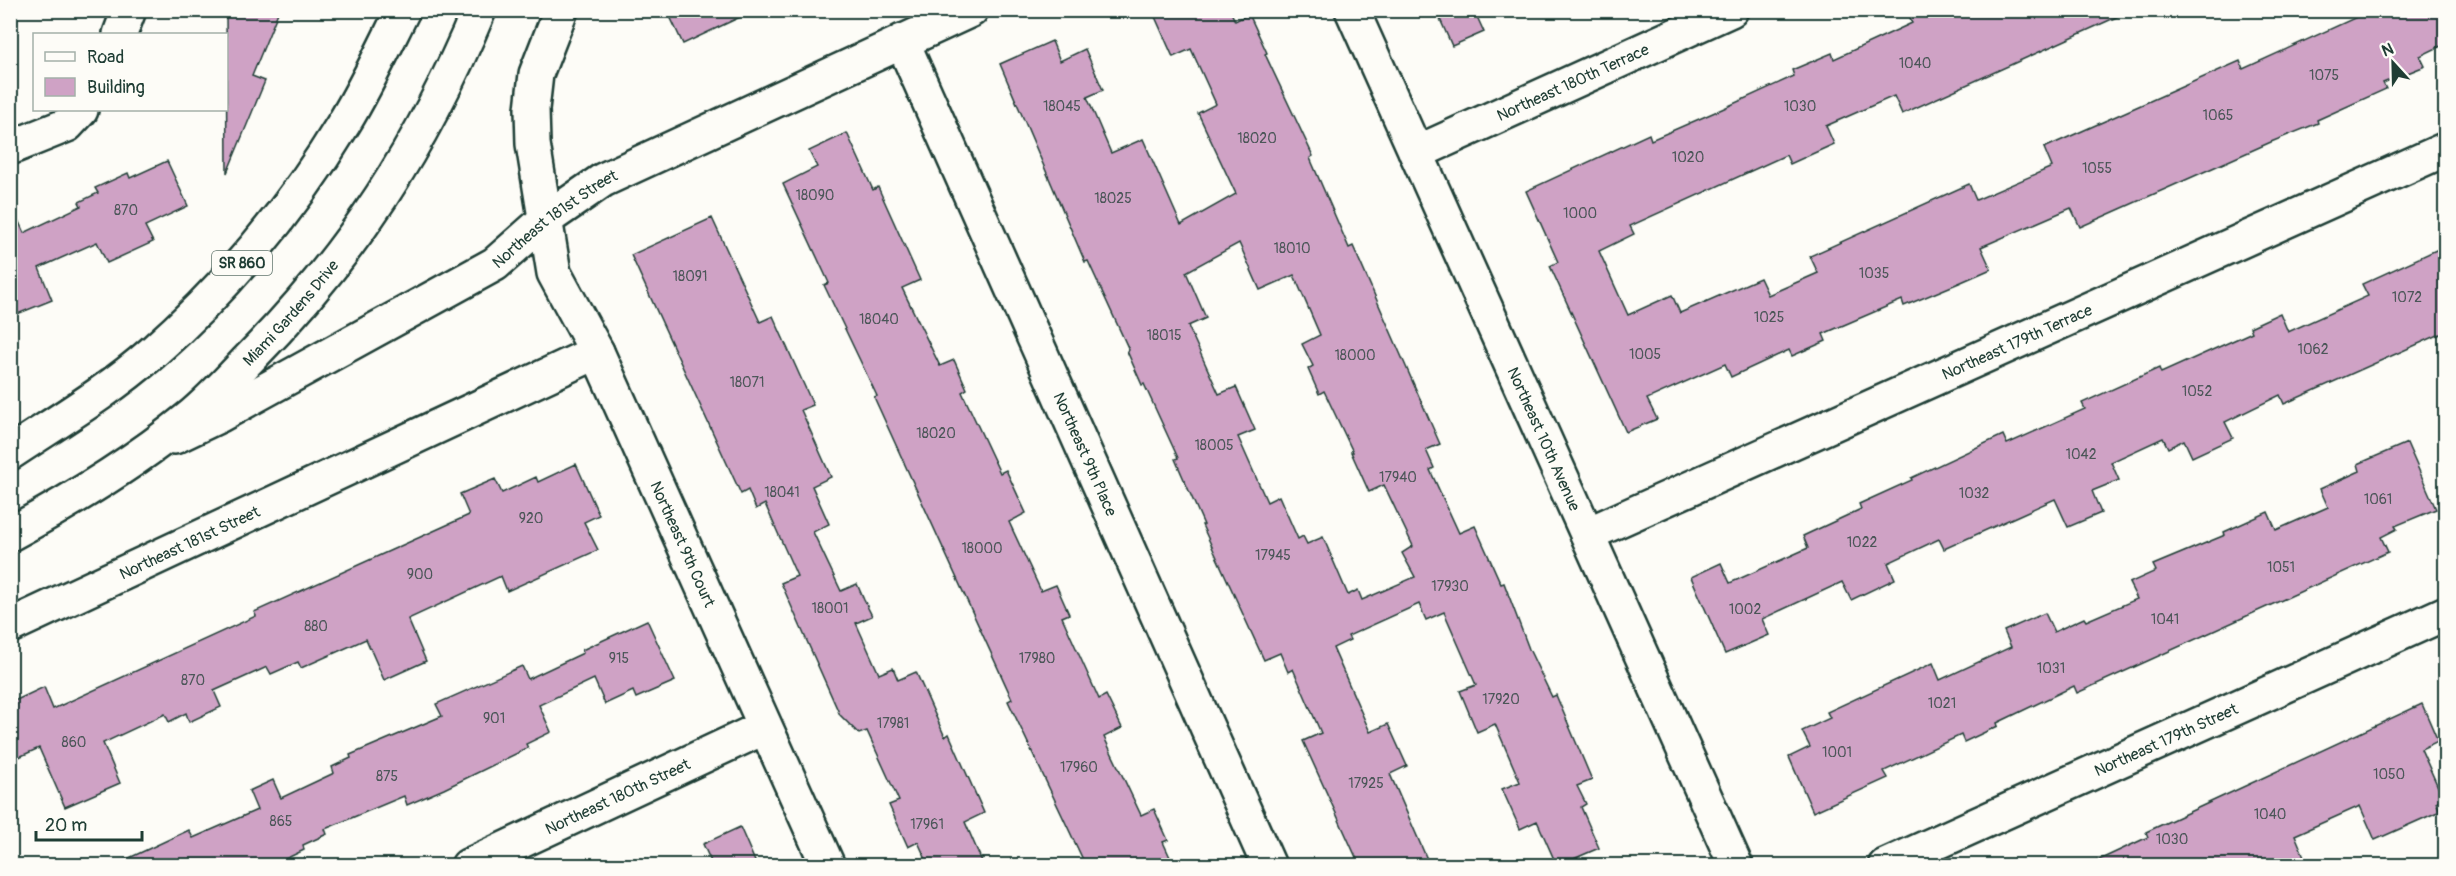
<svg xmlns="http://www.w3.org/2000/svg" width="2456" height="876" viewBox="0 0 2456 876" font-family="Pangolin,sans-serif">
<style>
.building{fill:#cfa2c5;stroke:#1f3d34;stroke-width:1.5;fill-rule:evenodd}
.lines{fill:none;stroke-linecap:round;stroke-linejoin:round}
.street-casing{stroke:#1f3d34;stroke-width:38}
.secondary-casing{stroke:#1f3d34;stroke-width:38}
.primary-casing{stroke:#1f3d34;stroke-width:38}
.street{stroke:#fdfcf7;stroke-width:33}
.secondary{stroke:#fdfcf7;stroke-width:33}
.primary{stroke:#fdfcf7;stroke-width:33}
.labels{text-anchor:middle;stroke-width:6;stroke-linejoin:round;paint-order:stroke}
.number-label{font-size:14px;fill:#4b5658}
.shield{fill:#fdfcf7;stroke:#62766e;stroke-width:1.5}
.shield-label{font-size:15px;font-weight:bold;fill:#1f3d34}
.street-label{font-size:16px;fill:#1f3d34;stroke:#fdfcf7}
</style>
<rect width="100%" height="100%" fill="#fdfcf7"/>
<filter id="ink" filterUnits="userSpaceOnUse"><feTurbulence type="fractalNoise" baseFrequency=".0167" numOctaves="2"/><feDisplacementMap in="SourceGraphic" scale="12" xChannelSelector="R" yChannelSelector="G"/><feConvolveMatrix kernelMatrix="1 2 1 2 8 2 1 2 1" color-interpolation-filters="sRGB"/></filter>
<g filter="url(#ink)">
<!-- building -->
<g class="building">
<polygon points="226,10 279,10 252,76 265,81 227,173"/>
<polygon points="667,10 755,10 683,44"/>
<path d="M1152,10H1230L1235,21L1249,14L1267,53L1265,54L1313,156L1310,158L1349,248L1353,246L1440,444L1426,450L1434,468L1430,470L1459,533L1475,526L1501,584L1504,583L1529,649L1552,697L1556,695L1592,780L1577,786L1586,804L1581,807L1599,848L1557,866L1537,821L1520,829L1502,789L1520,782L1495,724L1477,732L1460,691L1476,685L1444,612L1426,620L1419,604L1348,636L1350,640L1333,648L1370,732L1388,724L1407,766L1390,774L1430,866H1360L1303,741L1321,733L1293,669L1288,672L1280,653L1264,660L1202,525H1204L1175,459L1178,458L1144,384L1142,385L1127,351L1129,350L1088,261L1085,262L1000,64L1052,41L1060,61L1085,49L1103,90L1087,97L1111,153L1143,139L1181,225L1236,194L1198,113L1216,104L1191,49L1173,57ZM1239,243L1260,290L1294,275L1320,335L1302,344L1313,366L1308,369L1319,394L1324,391L1353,452H1351L1369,492L1384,485L1413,546L1402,553L1415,577L1362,600L1358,590L1348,595L1323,537L1307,544L1303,536L1298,539L1279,496L1267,502L1238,437L1255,430L1236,387L1219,394L1188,326L1206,318L1186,272Z"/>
<polygon points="1436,10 1474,10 1484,32 1452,46"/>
<polygon points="1927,10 2132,10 1902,114 1894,96 1826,126 1834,144 1790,164 1786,155 1630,226 1634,234 1599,251 1628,315 1672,295 1680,313 1760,278 1768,295 1818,273 1810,256 1969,184 1976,200 2052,167 2044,148 2240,61 2243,69 2372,10 2445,10 2445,44 2420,56 2425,66 2383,83 2386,89 2317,120 2318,123 2271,142 2080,227 2071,208 1981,247 1991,269 1959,283 1904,306 1902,300 1823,334 1826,341 1792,356 1789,350 1731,377 1725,364 1647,399 1657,419 1626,432 1550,266 1558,262 1526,191 1649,134 1651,140 1722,109 1794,76 1792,70 1832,53 1834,59 1912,23 1910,18"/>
<polygon points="847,133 873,190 878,187 920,280 902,288 940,366 954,360 967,389 962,392 1000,473 1006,470 1026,513 1009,522 1041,591 1056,585 1069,614 1062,617 1099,699 1106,695 1122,728 1104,737 1141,815 1154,809 1168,840 1163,842 1174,866 1086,866 1008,701 1012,699 874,397 877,396 824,285 829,283 783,184 817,167 809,151"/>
<polygon points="167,161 188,206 145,226 153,242 107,263 97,242 39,268 52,300 10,317 10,202 24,233 81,206 79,202 98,193 95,188 128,173 130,178"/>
<polygon points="712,218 760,322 773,316 813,405 801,410 831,477 812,486 829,524 813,532 841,591 857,584 864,600 872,616 856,623 879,674 893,668 898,680 916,672 945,737 949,734 984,813 965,822 984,866 929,866 918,842 908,847 889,805 899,801 867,731 859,734 840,715 781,583 797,576 765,504 756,509 748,490 741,494 631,255"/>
<polygon points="2445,246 2445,332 2284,404 2280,395 2225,422 2233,438 2192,457 2184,440 2168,448 2163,438 2111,462 2119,480 2092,491 2101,513 2068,527 2055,499 1944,549 1939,539 1888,563 1895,579 1851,600 1842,582 1762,619 1769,635 1725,654 1691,577 1721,563 1730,583 1808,548 1803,536 1861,509 1859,504 1912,480 1911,478 2003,435 2007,444 2085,409 2082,403 2159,368 2161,373 2252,332 2250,327 2280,313 2288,332 2368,296 2362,284"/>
<polygon points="2407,443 2436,509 2395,526 2397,529 2381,537 2388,552 2077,693 2074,686 1997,723 1998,726 1964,742 1961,735 1884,771 1888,778 1813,812 1789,757 1810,747 1802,731 1830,718 1827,712 1933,663 1940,680 2011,647 2004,631 2045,613 2054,632 2084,618 2086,621 2137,599 2129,583 2156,571 2153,565 2225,535 2224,532 2268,512 2276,530 2328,507 2320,489 2360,471 2358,464"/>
<polygon points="576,464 599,515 584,522 598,550 507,591 501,576 408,619 426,661 384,680 366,639 301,668 298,662 271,674 267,667 214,691 221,707 189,722 186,713 169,722 165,714 103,743 120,783 65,807 39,748 10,761 10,703 44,687 53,709 256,616 254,612 469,515 460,494 495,479 502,493 536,477 538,482"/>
<polygon points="647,620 675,681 636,698 633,691 605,704 594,679 539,705 551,732 526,744 528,748 444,789 407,805 404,796 325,829 327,834 303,845 304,850 271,866 112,866 189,830 193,838 257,810 249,791 273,780 281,798 334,773 332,767 351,758 350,755 442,716 436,704 522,666 528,679 583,653 582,650"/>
<polygon points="2422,704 2438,741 2421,749 2443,798 2436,802 2440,811 2375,840 2360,806 2295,835 2308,866 2086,866 2148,837 2146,832"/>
<polygon points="740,827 757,866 713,866 703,844"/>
</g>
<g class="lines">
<defs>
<g id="street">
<path id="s1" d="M561,10L536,74L532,109L533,144L554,273L597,352L828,866"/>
<polyline points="120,34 129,10"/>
<path id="s2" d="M902,41L1269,866"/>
<polyline points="10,148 67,125 81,110"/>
<path id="s3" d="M1416,153L1731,10"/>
<path id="s4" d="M174,437L220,415L495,264L545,220L603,180L971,10"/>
<path id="s5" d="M1588,534L2446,149"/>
<path id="s6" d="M10,626L597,352"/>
<path id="s7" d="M468,866L765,727"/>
<path id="s8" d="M1885,866L2446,613"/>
</g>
<g id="secondary">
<path id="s9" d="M1352,10L1736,866"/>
</g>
<g id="primary">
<path d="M10,453C58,421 109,391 152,353C227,287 292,209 344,123C366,87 384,48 403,10"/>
<path id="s10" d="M10,534C73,500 134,463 189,418C210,401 229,380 248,360C352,255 422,146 479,10"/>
</g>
</defs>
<!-- street casing -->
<use href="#street" class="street-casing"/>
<!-- secondary casing -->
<use href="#secondary" class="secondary-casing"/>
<!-- primary casing -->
<use href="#primary" class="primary-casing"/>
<!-- street -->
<use href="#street" class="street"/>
<!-- secondary -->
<use href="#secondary" class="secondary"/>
<!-- primary -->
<use href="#primary" class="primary"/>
</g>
</g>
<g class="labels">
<!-- number labels -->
<g class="number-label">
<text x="1915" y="68">1040</text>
<text x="2324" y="80">1075</text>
<text x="1062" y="111">18045</text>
<text x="1800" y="111">1030</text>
<text x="2218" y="120">1065</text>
<text x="1257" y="143">18020</text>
<text x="1688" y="162">1020</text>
<text x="2097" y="173">1055</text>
<text x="815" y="200">18090</text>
<text x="1113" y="203">18025</text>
<text x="126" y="215">870</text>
<text x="1580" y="218">1000</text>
<text x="1292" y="253">18010</text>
<text x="1874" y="278">1035</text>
<text x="690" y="281">18091</text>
<text x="2407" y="302">1072</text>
<text x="1769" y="322">1025</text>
<text x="879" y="324">18040</text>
<text x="1164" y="340">18015</text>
<text x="2313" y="354">1062</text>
<text x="1645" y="359">1005</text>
<text x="1355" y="360">18000</text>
<text x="747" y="387">18071</text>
<text x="2197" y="396">1052</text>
<text x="936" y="438">18020</text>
<text x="1214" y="450">18005</text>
<text x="2081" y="459">1042</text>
<text x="1398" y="482">17940</text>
<text x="782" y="497">18041</text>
<text x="1974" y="498">1032</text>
<text x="2378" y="504">1061</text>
<text x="531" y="523">920</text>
<text x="1862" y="547">1022</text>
<text x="982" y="553">18000</text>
<text x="1273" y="560">17945</text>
<text x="2281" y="572">1051</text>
<text x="420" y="579">900</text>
<text x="1450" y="591">17930</text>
<text x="830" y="613">18001</text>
<text x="1745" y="614">1002</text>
<text x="2165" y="624">1041</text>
<text x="316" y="631">880</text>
<text x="619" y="663">915</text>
<text x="1037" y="663">17980</text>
<text x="2051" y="673">1031</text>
<text x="193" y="685">870</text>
<text x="1501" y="704">17920</text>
<text x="1942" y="708">1021</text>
<text x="494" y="723">901</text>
<text x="893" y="728">17981</text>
<text x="74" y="747">860</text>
<text x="1837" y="757">1001</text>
<text x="1079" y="772">17960</text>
<text x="2389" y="779">1050</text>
<text x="387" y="781">875</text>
<text x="1366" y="788">17925</text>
<text x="2270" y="819">1040</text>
<text x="281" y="826">865</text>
<text x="927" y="829">17961</text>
<text x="2172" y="844">1030</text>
</g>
<!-- shield labels -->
<rect class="shield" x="212" y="251" width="60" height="24" rx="4.5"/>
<g class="shield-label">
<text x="242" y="268">SR 860</text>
</g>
<!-- street labels -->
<g class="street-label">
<text dy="6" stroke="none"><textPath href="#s3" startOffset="172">Northeast 180th Terrace</textPath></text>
<text dy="6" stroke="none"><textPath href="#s4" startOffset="440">Northeast 181st Street</textPath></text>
<text dy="6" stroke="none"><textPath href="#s10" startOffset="360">Miami Gardens Drive</textPath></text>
<text dy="6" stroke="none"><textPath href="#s5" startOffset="470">Northeast 179th Terrace</textPath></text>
<text dy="6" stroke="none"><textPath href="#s9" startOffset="470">Northeast 10th Avenue</textPath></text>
<text dy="6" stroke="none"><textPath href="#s2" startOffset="452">Northeast 9th Place</textPath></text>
<text dy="6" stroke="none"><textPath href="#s6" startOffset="198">Northeast 181st Street</textPath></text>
<text dy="6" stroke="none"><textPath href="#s1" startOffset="570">Northeast 9th Court</textPath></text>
<text dy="6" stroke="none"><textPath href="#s8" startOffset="308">Northeast 179th Street</textPath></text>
<text dy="6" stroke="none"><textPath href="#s7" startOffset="165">Northeast 180th Street</textPath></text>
</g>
</g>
<!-- margin -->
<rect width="2456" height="876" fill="none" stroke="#fdfcf7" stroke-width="36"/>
<rect x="18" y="18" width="2420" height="840" fill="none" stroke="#1f3d34" stroke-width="2" filter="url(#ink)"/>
<!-- legend -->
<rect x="33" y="33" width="195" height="78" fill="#fdfcf7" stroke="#a4b0a9" stroke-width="1.5"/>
<rect x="45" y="52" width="30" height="9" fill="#fdfcf7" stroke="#a4b0a9" stroke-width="1.5"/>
<text x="87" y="63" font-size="18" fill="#1f3d34">Road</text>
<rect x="45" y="78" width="30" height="18" fill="#cfa2c5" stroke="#a4b0a9" stroke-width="1.5"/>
<text x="87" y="93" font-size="18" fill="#1f3d34">Building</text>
<!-- north arrow -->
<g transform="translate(2393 63) rotate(338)" stroke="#fdfcf7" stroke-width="4.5" paint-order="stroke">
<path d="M0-4.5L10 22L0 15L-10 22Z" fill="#1f3d34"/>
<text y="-9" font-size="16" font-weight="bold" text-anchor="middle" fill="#1f3d34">N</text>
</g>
<!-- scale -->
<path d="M36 831v9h106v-9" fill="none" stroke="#1f3d34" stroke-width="3"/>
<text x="45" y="831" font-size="18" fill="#1f3d34" stroke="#fdfcf7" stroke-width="4.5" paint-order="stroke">20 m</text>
</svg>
